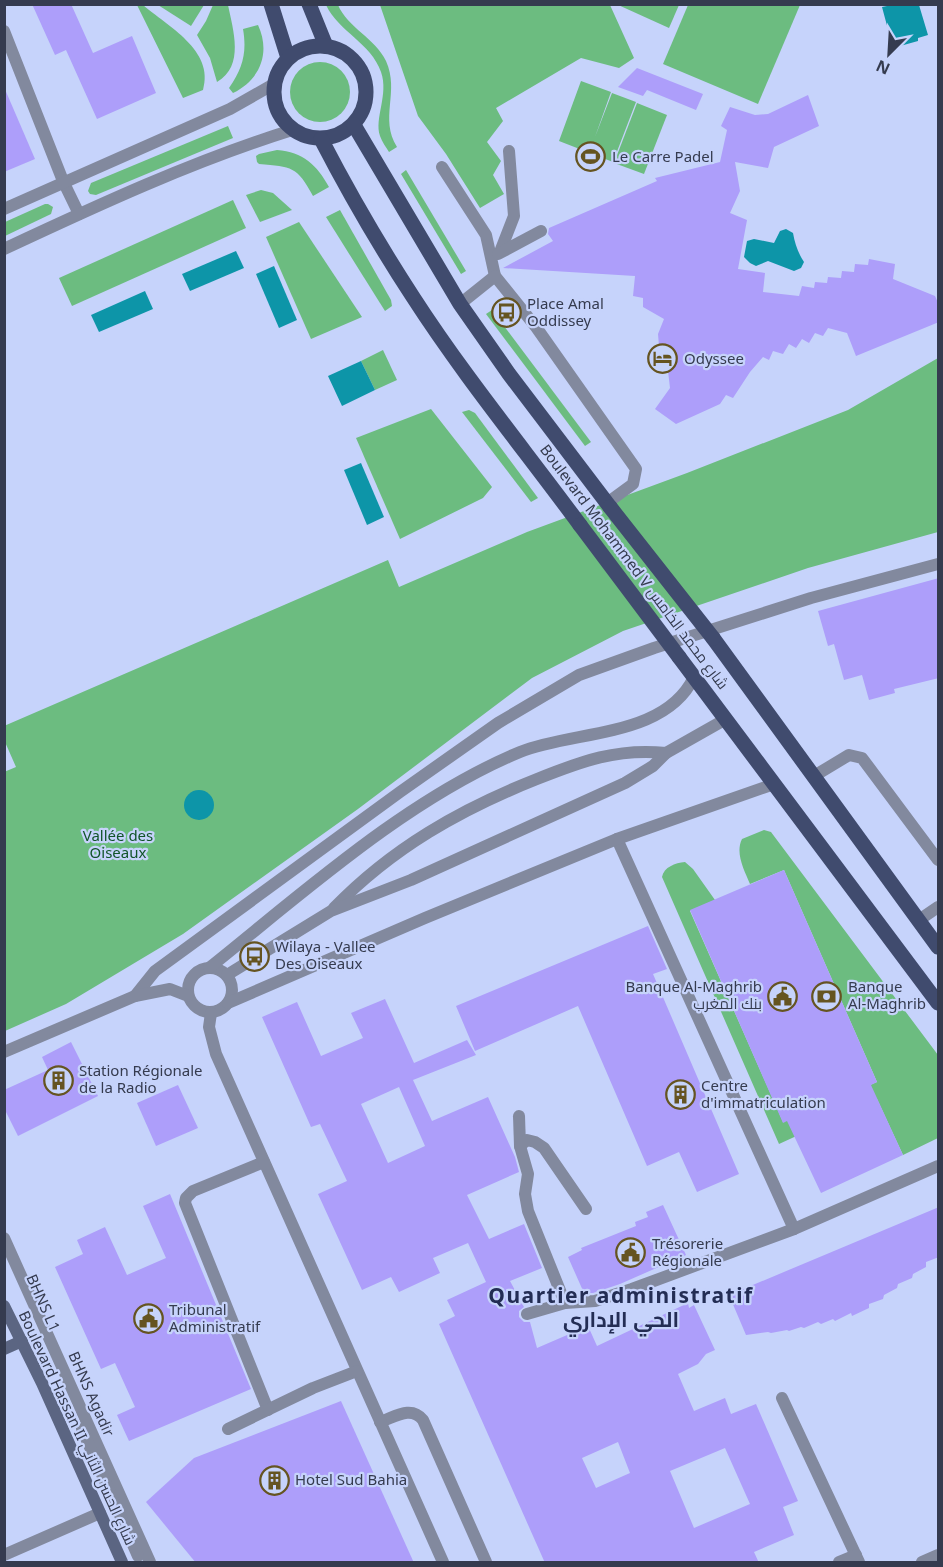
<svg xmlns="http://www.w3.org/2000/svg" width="943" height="1567" viewBox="0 0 943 1567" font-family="'Noto Sans',Cairo,sans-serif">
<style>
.green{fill:#6cbc80}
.water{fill:#0d95a8}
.building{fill:#ad9efa;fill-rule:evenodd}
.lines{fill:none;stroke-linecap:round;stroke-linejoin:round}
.lane{stroke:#82899e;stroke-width:12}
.street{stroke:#82899e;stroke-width:12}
.secondary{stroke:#5b6582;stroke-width:12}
.primary{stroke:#404b6e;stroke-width:15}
.primary-bridge{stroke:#404b6e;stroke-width:15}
.labels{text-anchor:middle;stroke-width:4.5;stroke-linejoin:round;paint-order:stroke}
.poi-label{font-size:15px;fill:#353b4f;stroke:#c6d3fb;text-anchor:start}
.street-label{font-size:15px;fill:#353b4f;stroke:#c6d3fb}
.park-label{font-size:15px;fill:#115429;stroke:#c6d3fb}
.district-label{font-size:21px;font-weight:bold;letter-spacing:1.5px;fill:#232d54;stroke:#c6d3fb}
</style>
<rect width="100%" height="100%" fill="#c6d3fb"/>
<!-- green -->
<g class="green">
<polygon points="616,4 679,4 679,5 669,28"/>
<path d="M137,5H143C167,26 215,50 203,90L183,98Z"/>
<polygon points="158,5 204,5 191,26"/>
<path d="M213,5H228C233,30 245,66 217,82L210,58L197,35L206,21Z"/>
<path d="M326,5H338C348,28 375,38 386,61C400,92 379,118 397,147L389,152C386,147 382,142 380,136C374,118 389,95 381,72C371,43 339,32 326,5Z"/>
<polygon points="380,5 610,5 634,58 619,68 581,58 496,108 503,121 487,142 501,161 493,175 504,194 480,208 446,154 418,116"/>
<polygon points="688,5 800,5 758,104 663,64"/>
<path d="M258,25C271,53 260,80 233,93L229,88C243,68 247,52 243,29Z"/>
<circle cx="320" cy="92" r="30"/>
<polygon points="581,81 611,92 595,137 612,93 636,102 613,162 559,141"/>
<polygon points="637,103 667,115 644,174 614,163"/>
<polygon points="228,126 233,138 96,195 90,194 88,191 91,183"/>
<path d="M277,150C303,152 317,165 329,187L313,196C297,166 292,167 259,164L257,162L256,156L259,154Z"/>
<polygon points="406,170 466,271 461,274 401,174"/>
<polygon points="261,190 273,193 292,210 260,222 246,195"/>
<polygon points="233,200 246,228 72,306 59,278"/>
<polygon points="45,204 48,204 53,207 51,214 5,236 5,222"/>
<polygon points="340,210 391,300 392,306 385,311 326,217"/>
<polygon points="299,222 362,317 311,339 266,237"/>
<polygon points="492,310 591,442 585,446 486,314"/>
<polygon points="383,350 397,380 375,390 361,361"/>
<polygon points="938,358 938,532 808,568 623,631 532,678 358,809 183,934 66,1004 5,1031 4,772 16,767 5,742 4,726 388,560 399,587 527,532 687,473 848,410"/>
<polygon points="431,409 492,487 483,498 400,539 356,438"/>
<polygon points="469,410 475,413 538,498 531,502 462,412"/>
<path d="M764,830L771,832L938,1055V1138L903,1155L877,1099L779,1144L662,877C664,867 675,863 685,862L693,869L715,900L690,911L783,1122L877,1082L784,870L750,884C744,870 735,853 742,839Z"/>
</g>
<!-- water -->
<g class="water">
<polygon points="892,5 919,5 928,35 918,38 918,41 893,48 882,7"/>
<path d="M786,229L793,233C795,244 798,253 804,262L801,268L794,271L768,261L756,266L750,263L744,257L747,241L754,239L774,243L780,231Z"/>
<polygon points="236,251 244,268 190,291 182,274"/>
<polygon points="274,266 297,320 279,328 256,274"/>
<polygon points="145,291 153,309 99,332 91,315"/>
<polygon points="361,361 375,390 342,406 328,376"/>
<polygon points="361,463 384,517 367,525 344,470"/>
<circle cx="199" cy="805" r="15"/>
</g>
<!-- building -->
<g class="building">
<polygon points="32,4 71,4 93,53 132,36 156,93 97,119 66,50 55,55"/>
<polygon points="637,68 703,94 696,110 647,90 643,96 618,87"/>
<polygon points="4,87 35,159 4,172"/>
<polygon points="808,95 819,126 774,147 768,168 735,162 740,191 730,213 747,220 738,269 765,273 763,292 799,296 802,286 814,288 815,282 827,283 828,277 841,278 842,271 854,272 855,264 868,265 869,259 895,264 893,279 935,296 939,305 939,322 856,356 847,333 828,328 823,336 815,333 809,343 802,339 796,348 789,344 783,354 773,351 769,360 763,357 750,372 733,398 726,395 720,404 676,424 655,409 670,388 666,354 659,346 658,334 664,319 643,307 643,298 633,296 635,276 503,268 553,241 548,234 549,228 657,181 655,178 720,162 727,130 721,126 730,107 755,115 768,114"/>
<polygon points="939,578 939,678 894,689 895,693 869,700 862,675 844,680 834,644 828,646 818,611"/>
<polygon points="784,870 877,1082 871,1085 903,1155 821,1193 787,1121 783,1123 690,910"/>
<polygon points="648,926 667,969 653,974 739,1174 697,1192 679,1152 647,1166 578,1006 475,1051 456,1006"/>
<path d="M385,999L414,1063L467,1040L476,1055L413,1080L432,1121L488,1097L515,1157L519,1172L467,1195L489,1239L524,1224L542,1268L510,1281L524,1307L519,1311V1317L524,1322H530L537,1348L588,1326L597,1346L688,1303L689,1308L694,1305L715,1350L706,1354L698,1364L678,1374L694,1411L725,1398L731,1414L756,1404L798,1501L783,1507L794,1535L754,1552L759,1563H545L439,1324L455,1316L447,1300L486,1282L468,1243L433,1258L440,1273L399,1292L391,1277L362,1290L318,1194L347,1181L320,1124L311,1127L262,1017L297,1002L321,1056L363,1038L351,1013ZM399,1087L425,1146L388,1163L361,1104ZM618,1442L630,1473L596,1488L582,1458ZM725,1448L750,1504L694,1528L670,1471Z"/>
<polygon points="71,1042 98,1096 18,1136 4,1108 4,1090 48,1070 42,1057"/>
<polygon points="178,1085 198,1128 156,1146 137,1103"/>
<polygon points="170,1194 251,1389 129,1441 117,1415 135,1407 115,1363 101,1369 55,1267 83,1254 77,1240 105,1227 127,1275 166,1258 143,1206"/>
<polygon points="663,1205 686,1255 620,1284 593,1293 584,1293 568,1257 582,1250 581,1248 636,1226 635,1222 648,1217 646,1212"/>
<polygon points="939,1207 939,1257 926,1262 926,1267 913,1274 912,1278 898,1284 897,1288 884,1295 883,1299 869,1304 869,1308 852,1316 851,1313 835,1321 833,1319 821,1324 818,1322 804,1328 801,1327 789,1331 787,1330 771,1333 768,1332 746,1335 729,1295"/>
<polygon points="341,1401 414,1563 196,1563 146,1502 194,1458"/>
</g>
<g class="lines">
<!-- lane -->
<g class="lane">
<polyline points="442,167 486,235 495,276 536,327 636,469 633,484 607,503"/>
<polyline points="500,252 514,216 509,151"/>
<polyline points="498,254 541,231"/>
<polyline points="460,304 495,276"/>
<polyline points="814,776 849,755 862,758 938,860"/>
<polyline points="919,920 938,907"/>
<polyline points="519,1116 520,1146"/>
<polyline points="264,1162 193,1191 186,1198 185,1203 268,1410"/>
<polyline points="4,1238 150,1562"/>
<polyline points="565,1303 528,1211 525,1194 528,1174 520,1146 527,1140 535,1142 544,1148 586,1209"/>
<polyline points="782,1398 859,1562"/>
<path d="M380,1422C395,1417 411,1405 423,1420L486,1562"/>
<polyline points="82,1429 138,1556"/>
<polyline points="4,1555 100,1513"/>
<polyline points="839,1562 856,1555"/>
<polyline points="922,1562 938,1555"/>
</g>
<!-- street -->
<g class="street">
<polyline points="4,31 63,181 79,214"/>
<polyline points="4,209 230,109 274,84"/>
<path d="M4,249C98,205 193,161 292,130"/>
<polyline points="617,839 794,1229"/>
<path d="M334,908C392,848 461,809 537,779C582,761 617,748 666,753"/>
<circle cx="210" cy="990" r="22"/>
<path d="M209,968C304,892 407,799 520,752C575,730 665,738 694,677"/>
<polyline points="227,975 331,911 411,880 625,783 653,766 666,753 726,719"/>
<polyline points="135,996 155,971 400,792 498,723 579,675 654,648 811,598 938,564"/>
<polyline points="228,1003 425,918 617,839 774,784"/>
<polyline points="211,1013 209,1027 216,1054 443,1562"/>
<polyline points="4,1052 135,996 170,989 188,996"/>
<polyline points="527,1314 565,1303 595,1301 632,1289 794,1229 938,1166"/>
<polyline points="228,1429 313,1388 357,1371"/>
</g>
<!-- secondary -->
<g class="secondary">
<polyline points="4,1306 42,1383 122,1562"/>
<polyline points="4,1349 22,1341"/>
</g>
<!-- primary -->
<g class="primary">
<polyline points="271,4 288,58"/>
<polyline points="309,4 326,46"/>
<circle cx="320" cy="92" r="46"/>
<polyline points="354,125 460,304 509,374 610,507"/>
<path d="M321,139C349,193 379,245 413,297C464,376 524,449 580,525"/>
<polyline points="713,638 938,947"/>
<polyline points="679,657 938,1003"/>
</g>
<!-- primary-bridge -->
<g class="primary-bridge">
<polyline points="610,507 713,638"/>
<polyline points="580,525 679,657"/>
</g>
</g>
<!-- icons -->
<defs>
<symbol id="stadium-ring" viewBox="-11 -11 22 22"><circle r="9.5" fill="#c6d3fb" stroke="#655421" stroke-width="1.5"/><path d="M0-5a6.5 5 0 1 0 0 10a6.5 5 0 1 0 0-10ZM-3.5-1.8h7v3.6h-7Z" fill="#655421"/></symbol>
<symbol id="bus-ring" viewBox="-11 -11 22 22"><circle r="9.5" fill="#c6d3fb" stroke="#655421" stroke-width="1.5"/><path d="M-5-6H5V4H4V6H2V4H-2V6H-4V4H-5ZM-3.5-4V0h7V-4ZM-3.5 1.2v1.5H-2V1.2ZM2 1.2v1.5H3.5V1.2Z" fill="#655421"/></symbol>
<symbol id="hotel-ring" viewBox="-11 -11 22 22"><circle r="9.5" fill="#c6d3fb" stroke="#655421" stroke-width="1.5"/><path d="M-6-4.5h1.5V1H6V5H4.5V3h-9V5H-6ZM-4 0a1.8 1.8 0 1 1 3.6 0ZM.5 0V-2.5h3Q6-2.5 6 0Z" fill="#655421"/></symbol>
<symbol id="civic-ring" viewBox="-11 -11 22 22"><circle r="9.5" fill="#c6d3fb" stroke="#655421" stroke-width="1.5"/><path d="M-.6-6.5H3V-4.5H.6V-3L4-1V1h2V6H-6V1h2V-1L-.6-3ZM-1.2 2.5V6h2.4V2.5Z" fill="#655421"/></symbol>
<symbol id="bank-ring" viewBox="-11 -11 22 22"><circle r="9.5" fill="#c6d3fb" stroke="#655421" stroke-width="1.5"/><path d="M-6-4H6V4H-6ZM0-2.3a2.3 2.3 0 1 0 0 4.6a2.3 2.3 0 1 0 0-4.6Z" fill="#655421"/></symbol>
<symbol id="building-ring" viewBox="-11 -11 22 22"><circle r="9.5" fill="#c6d3fb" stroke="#655421" stroke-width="1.5"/><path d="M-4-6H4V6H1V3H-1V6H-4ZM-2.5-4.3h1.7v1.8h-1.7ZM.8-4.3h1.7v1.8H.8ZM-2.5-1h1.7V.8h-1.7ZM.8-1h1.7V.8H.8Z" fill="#655421"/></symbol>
</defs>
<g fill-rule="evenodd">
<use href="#stadium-ring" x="574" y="140" width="33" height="33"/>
<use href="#bus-ring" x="490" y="296" width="33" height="33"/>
<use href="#hotel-ring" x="646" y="342" width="33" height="33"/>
<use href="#bus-ring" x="238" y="940" width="33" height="33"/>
<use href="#civic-ring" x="766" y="980" width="33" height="33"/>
<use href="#bank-ring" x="810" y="980" width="33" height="33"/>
<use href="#building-ring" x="42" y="1064" width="33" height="33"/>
<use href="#building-ring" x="664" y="1078" width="33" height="33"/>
<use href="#civic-ring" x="614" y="1236" width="33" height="33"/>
<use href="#civic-ring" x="132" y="1302" width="33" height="33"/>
<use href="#building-ring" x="258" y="1464" width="33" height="33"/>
</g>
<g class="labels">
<!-- poi labels -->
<g class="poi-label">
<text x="612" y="162">Le Carre Padel</text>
<text x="527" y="309">Place Amal<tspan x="527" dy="17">Oddissey</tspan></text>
<text x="684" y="364">Odyssee</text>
<text x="275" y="952">Wilaya - Vallee<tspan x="275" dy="17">Des Oiseaux</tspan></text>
<text x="762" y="992" text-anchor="end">Banque Al-Maghrib<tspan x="762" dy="17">بنك المغرب</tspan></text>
<text x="848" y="992">Banque<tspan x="848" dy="17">Al-Maghrib</tspan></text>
<text x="79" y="1076">Station Régionale<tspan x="79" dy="17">de la Radio</tspan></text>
<text x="701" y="1091">Centre<tspan x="701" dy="17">d'immatriculation</tspan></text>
<text x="652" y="1249">Trésorerie<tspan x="652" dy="17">Régionale</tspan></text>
<text x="169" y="1315">Tribunal<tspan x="169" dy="17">Administratif</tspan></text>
<text x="295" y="1485">Hotel Sud Bahia</text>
</g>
<!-- street labels -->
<g class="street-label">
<text transform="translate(634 567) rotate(53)" y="5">Boulevard Mohammed V شارع محمد الخامس</text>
<text transform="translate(43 1303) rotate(66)" y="5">BHNS L1</text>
<text transform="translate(91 1394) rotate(66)" y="5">BHNS Agadir</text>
<text transform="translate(77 1428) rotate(65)" y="5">Boulevard Hassan II شارع الحسن الثاني</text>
</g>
<!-- park labels -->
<g class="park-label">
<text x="118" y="841">Vallée des<tspan x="118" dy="17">Oiseaux</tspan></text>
</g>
<!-- district labels -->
<g class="district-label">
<text x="621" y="1303">Quartier administratif<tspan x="621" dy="24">الحي الإداري</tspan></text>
</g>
</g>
<!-- border -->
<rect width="943" height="1567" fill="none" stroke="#353b4f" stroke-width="12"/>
<!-- north arrow -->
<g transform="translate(889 54) rotate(204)" stroke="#c6d3fb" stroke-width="4.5" paint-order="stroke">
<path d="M0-4.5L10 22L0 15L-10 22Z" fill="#353b4f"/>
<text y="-9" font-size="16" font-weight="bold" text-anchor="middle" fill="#353b4f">N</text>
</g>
</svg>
